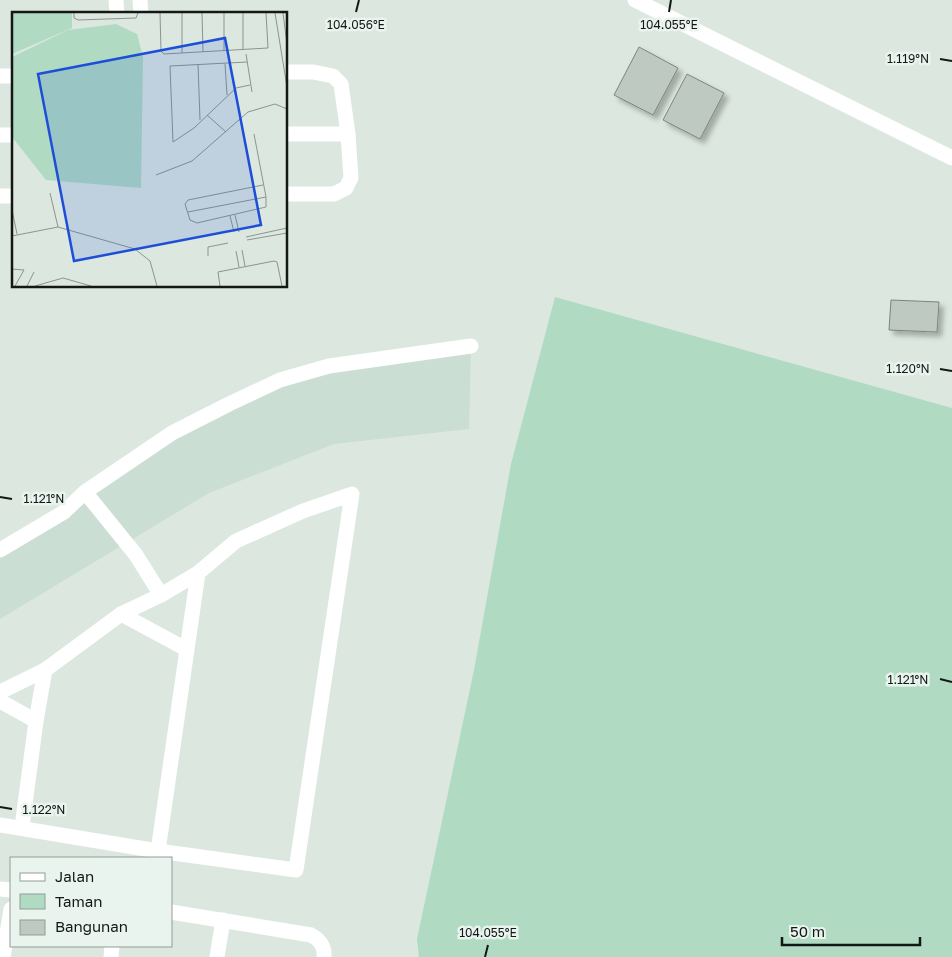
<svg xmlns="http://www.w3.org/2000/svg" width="952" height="957" viewBox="0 0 952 957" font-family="'Golos Text',sans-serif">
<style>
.built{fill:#cbded3}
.green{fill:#b0dbc2}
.building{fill:#bec9c2;stroke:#7b857f;filter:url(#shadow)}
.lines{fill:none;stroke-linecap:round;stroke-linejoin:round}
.street{stroke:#fff;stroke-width:15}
.ticks{fill:none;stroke:#131715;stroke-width:2}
.inset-road{fill:none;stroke:#8c948f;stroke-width:1}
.view{fill:#1d4ed8;fill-opacity:0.15;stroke:#1d4ed8;stroke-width:2.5}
.inset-edge{fill:none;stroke:#131715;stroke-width:2.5}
.ticks-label{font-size:12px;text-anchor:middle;fill:#131715;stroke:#e9f4ee;stroke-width:5;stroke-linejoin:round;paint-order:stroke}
</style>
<defs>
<filter id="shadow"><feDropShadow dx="4.5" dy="4.5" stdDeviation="2.5" flood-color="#0004"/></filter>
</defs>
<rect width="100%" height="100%" fill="#dce7e0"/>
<!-- built -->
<polygon class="built" points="471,346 469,429 334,444 209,493 0,619 0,550 172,433 280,380"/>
<!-- green -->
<polygon class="green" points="555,297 952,408 952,957 419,957 417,939 474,670 511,464"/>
<!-- building -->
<g class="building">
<polygon points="639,47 678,68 653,115 614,95"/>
<polygon points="687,74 724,93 700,139 663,120"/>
<polygon points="891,300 939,302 937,332 889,330"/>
</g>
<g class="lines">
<!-- street -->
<g class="street">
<polyline points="116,0 117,14"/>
<polyline points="140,0 141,14"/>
<polyline points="635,0 952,158"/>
<polyline points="286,72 313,72 333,76 341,84 348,134 351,178 346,188 334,194 286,194"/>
<polyline points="0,76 14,76"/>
<polyline points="286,134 348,134"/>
<polyline points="0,135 14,135"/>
<polyline points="0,196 14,196"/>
<polyline points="85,492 136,555 161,595"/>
<polyline points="0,550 64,512 85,492 172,433 229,404 280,380 329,366 471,346"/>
<polyline points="121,614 186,649"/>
<polyline points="0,692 45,670 121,614 161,595 198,573 236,541 303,511 352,494 296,870 158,851 0,825"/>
<polyline points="0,701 36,721"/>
<polyline points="22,827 36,721 45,670"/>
<polyline points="158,851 198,573"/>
<polyline points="0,889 11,890"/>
<path d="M171,912L311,935C320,940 325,946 324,957"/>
<polyline points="3,957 11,909"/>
<polyline points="111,957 112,946"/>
<polyline points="217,957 223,920"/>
</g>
</g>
<!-- ticks -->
<path class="ticks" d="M356,12L359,0M669,12L671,0M940,59L952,61M940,369L952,371M0,497L12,499M940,679L952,682M0,807L12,809M485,957L488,945"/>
<!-- overview -->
<g transform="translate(12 12)">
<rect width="275" height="275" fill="#dce7e0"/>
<path d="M0,1H60V16L0,42ZM104,12L125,22L131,45L129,176L34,168L0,125V45L56,18Z" fill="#b0dbc2"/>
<path class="inset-road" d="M62,1V6L66,8L124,6L126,1M148,1L149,39L152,42L256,36L254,1M170,1V41M190,1L191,40M212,1V39M231,1V38M263,1L275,75M271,1L275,32M234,42L240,80M235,50L158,54L161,130L182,116L224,76L238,73M186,52L188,108M213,52L215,83M195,103L214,120M242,122L254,185V195L185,211L178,208L173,192L176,188L251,173M144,163L180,149L236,100L263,92L275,97M38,181L46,215M0,198L5,222M176,200L254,185M223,203L227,220M218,204L222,220M0,224L46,215L123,237L138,249L145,274M234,225L275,216M235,228L275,221M230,238L233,254M224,239L227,255M196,244V235L216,231M0,257L12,258L3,274M15,274L22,260M23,274L51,266L79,274M208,274L206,260L262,249L265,250L270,274"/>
<path class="view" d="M213,26L249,213L62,249L26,62Z"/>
<rect width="275" height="275" class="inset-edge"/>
</g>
<g class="ticks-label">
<text x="356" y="29">104.056°E</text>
<text x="669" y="29">104.055°E</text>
<text x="908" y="63">1.119°N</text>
<text x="908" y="373">1.120°N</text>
<text x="44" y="503">1.121°N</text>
<text x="908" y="684">1.121°N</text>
<text x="44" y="814">1.122°N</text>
<text x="488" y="937">104.055°E</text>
</g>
<!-- legend -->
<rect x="10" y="857" width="162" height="90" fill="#e9f4ee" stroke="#939c97"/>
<rect x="20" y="873" width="25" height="8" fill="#ffffff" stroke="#939c97"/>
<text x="55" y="882" font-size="15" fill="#131715">Jalan</text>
<rect x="20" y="894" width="25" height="15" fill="#b0dbc2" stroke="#939c97"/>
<text x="55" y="907" font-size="15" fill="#131715">Taman</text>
<rect x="20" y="920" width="25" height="15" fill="#bec9c2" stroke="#939c97"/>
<text x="55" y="932" font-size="15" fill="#131715">Bangunan</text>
<!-- scale -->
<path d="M782 937v8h138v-8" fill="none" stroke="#131715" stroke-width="2.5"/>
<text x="790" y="937" font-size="15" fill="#131715" stroke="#e9f4ee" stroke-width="4" paint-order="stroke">50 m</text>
</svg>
